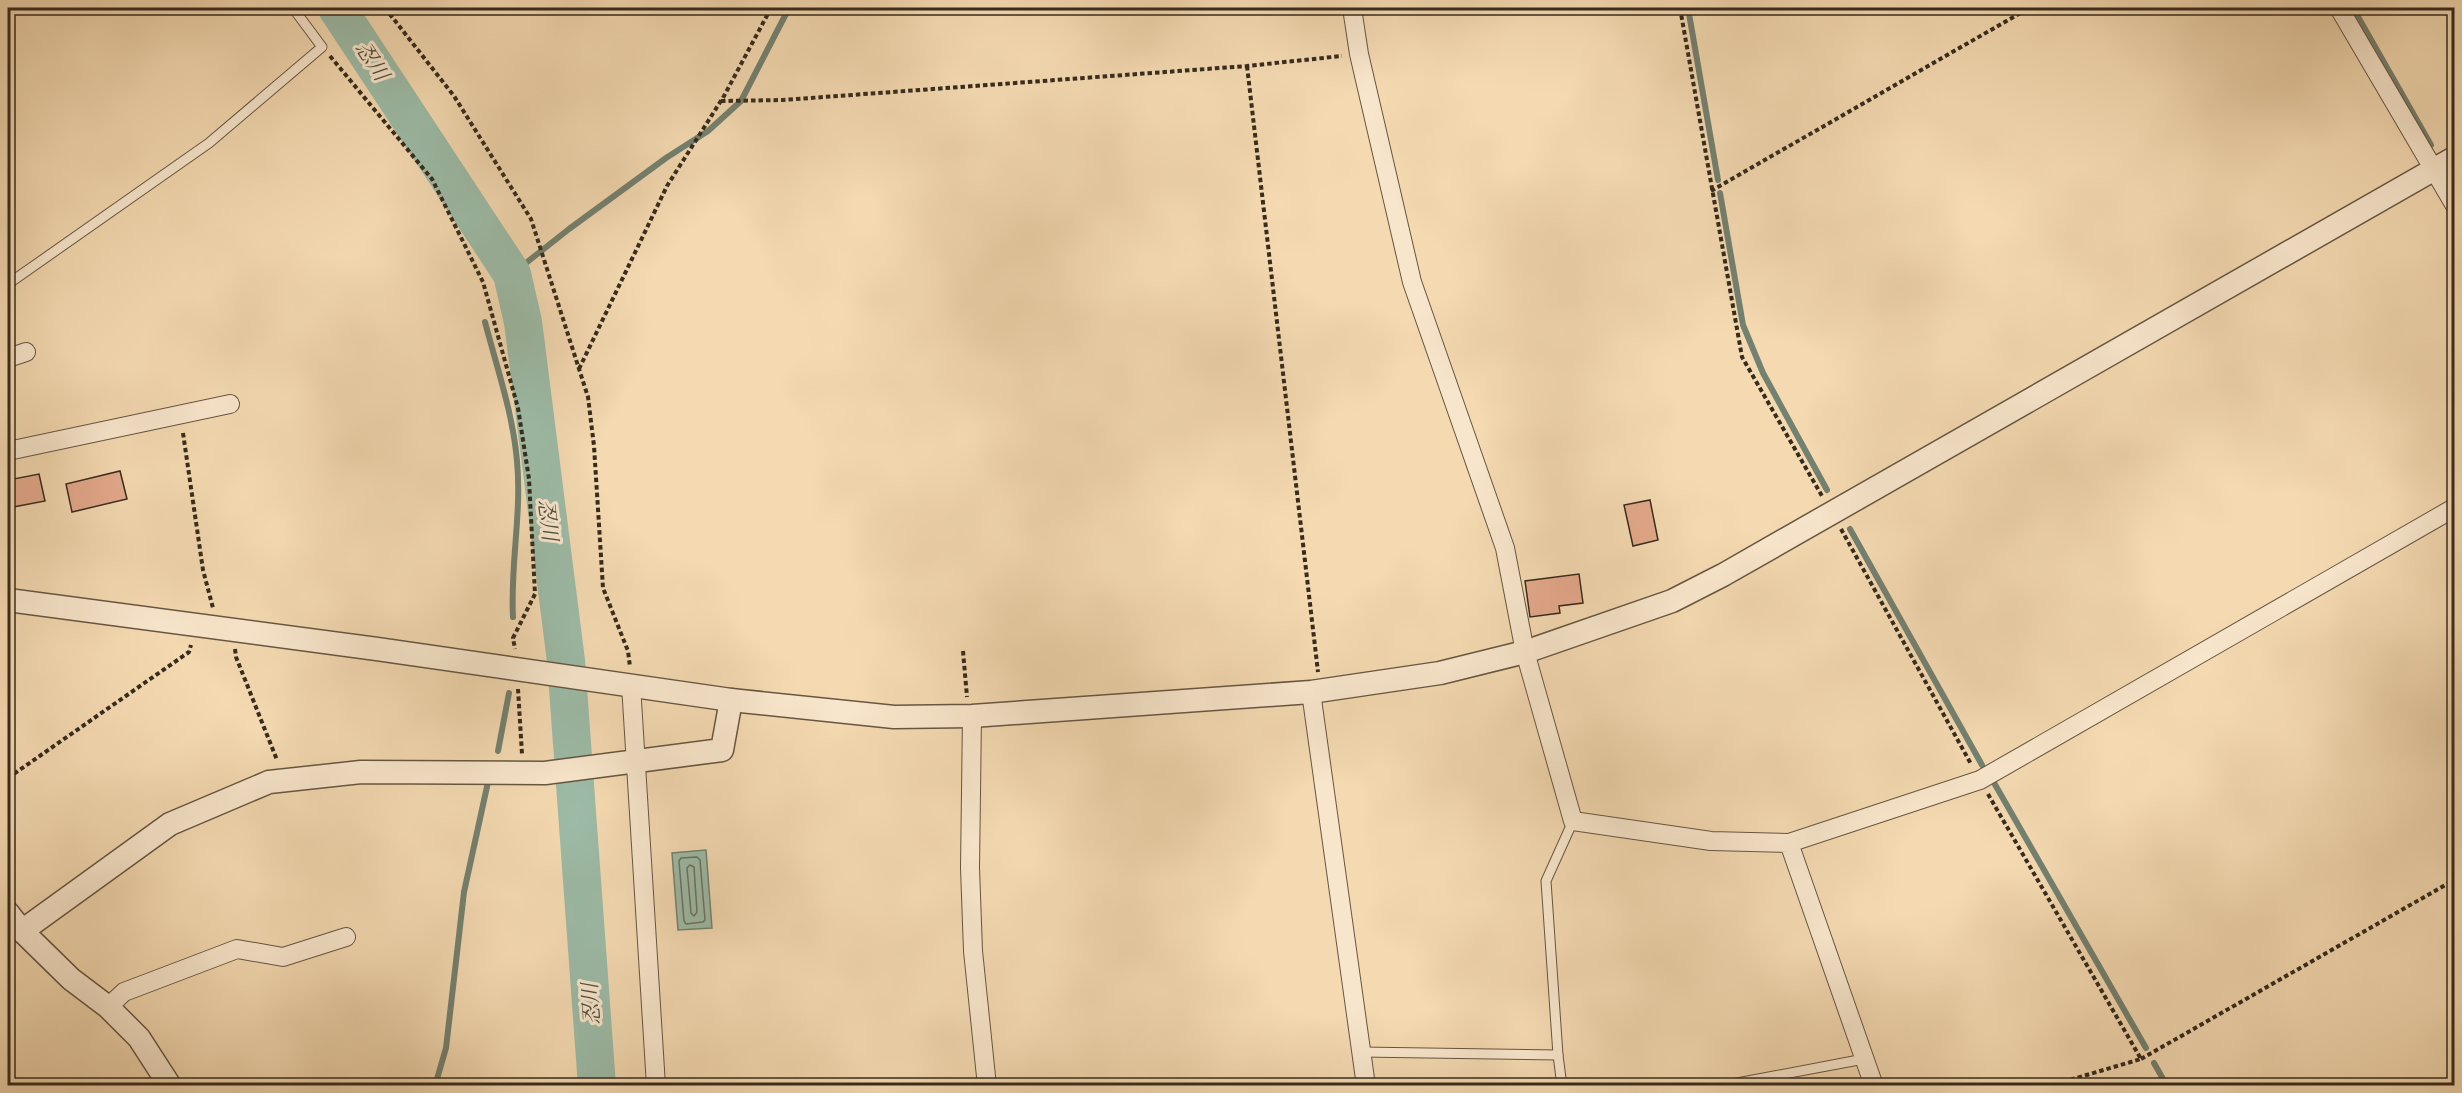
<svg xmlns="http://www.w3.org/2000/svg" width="2462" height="1093" viewBox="0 0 2462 1093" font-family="'IM FELL French Canon','Noto Serif JP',serif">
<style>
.water{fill:#9cbba7;stroke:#738170;stroke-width:1.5}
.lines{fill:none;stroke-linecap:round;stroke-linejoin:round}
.shore{stroke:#697362;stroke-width:1.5}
.stream{stroke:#738170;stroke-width:6}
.river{stroke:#9cbba7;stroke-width:38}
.building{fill:#e4a98c;stroke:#362b1d;stroke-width:1.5}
.service-casing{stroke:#665642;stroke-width:11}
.minor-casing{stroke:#665642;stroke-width:20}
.tertiary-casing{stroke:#665642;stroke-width:25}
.path{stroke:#362b1d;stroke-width:4;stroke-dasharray:4.5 3;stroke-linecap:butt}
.service{stroke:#f8e6cc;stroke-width:9}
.minor{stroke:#f8e6cc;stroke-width:18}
.tertiary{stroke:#f8e6cc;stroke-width:22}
.labels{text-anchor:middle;stroke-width:6;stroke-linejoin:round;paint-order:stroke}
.water-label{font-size:21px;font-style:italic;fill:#504f40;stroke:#f8e6cc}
</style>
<rect width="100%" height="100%" fill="#f4d9b1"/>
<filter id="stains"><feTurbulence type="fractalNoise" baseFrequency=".00333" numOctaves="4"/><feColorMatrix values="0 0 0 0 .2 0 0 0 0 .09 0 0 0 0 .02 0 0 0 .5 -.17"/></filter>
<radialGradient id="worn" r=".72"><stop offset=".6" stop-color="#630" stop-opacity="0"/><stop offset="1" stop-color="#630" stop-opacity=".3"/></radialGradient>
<!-- water -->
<polygon class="water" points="706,850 712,928 678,930 672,853"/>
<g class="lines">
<!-- shore -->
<g class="shore">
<polygon points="697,857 700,860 705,920 703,922 686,924 684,921 679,861 681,858"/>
<polygon points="690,865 694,867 697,912 694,916 691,913 687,868"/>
</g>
<!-- stream -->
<g class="stream">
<polyline points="1688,8 1718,180"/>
<polyline points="2353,8 2431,145"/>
<polyline points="2454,183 2454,185"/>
<polyline points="1720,193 1743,325 1763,373 1827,490"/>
<polyline points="512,274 569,229 666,158 708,131 741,101 789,8"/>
<path d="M485,322C497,368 513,414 517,461C522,514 510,565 513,617"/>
<polyline points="1850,529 1982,765"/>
<polyline points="498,751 509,693"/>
<polyline points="1993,781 2146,1048"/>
<polyline points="2154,1063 2167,1086"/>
<polyline points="435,1086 446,1048 464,892 488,782"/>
</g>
<!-- river -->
<polyline class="river" points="337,8 512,274 523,322 566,661 597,1086"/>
</g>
<!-- building -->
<g class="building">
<polygon points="120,471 127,499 72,512 66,484"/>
<polygon points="39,474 45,501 8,508 8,480"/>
<polygon points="1650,500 1658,540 1633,546 1624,505"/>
<polygon points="1579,574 1583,603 1559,606 1560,613 1530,617 1525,581"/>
</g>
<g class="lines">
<defs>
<g id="service">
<polyline points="8,284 209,143 322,47 293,8"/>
<polyline points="1361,1052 1558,1055"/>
<polyline points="1562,1086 1558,1055 1546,881 1573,821"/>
<polyline points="1721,1086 1864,1059"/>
</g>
<g id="minor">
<polyline points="1352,8 1359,54 1412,282 1505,548 1525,652 1573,821 1711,841 1789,843 1874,1086"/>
<polyline points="2339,8 2454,204"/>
<polyline points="8,358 26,352"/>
<polyline points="8,451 230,404"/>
<polyline points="631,685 656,1086"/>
<polyline points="1311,692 1366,1086"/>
<polyline points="972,716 970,868 973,951 987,1086"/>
<polyline points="1789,843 1980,780 2454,508"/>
<polyline points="108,1007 124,992 237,949 283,957 346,937"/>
</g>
<g id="tertiary">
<polyline points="8,600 377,649 731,700 894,717 972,716 1311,692 1440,673 1525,652 1672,601 1723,575 2454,158"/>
<polyline points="8,913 22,931 71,979 108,1007 139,1038 170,1086"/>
<polyline points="22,931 170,824 269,782 361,772 545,773 722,750 731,700"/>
</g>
</defs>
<!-- service casing -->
<use href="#service" class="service-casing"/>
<!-- minor casing -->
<use href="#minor" class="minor-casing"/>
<!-- tertiary casing -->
<use href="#tertiary" class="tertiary-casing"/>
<!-- path -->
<g class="path">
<polyline points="385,8 454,96 531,219 588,397 594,446 603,588 628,651 630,667"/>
<polyline points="1680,8 1742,357 1822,496"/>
<polyline points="330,56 432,179 483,282 518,408 529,479 535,594 513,638 515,649"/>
<polyline points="1247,66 1318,672"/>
<polyline points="721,101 783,100 1247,66 1342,56"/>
<polyline points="1711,191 2029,8"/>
<polyline points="579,369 667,186 724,96 771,8"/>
<polyline points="183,433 203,570 213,608"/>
<polyline points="1841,529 1971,764"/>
<polyline points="235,649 236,657 277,760"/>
<polyline points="963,651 967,697"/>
<polyline points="518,689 522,754"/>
<polyline points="8,778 189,652 191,645"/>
<polyline points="1988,794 2141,1059 2049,1086"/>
<polyline points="2141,1059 2454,880"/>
</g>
<!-- service -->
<use href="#service" class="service"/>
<!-- minor -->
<use href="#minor" class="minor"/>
<!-- tertiary -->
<use href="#tertiary" class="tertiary"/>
</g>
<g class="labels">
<!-- water labels -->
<g class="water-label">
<text transform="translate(372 61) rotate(57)" y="7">忍川</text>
<text transform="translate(548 520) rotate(83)" y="7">忍川</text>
<text transform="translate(591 1004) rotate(-94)" y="7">忍川</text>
</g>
</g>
<!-- margin -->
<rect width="2462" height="1093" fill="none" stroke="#f4d9b1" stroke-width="30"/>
<rect x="9" y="9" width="2444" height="1075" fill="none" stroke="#362b1d" stroke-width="3"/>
<rect x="15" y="15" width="2432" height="1063" fill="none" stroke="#362b1d" stroke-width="1.5"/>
<rect width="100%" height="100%" filter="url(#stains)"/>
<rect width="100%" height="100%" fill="url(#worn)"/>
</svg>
